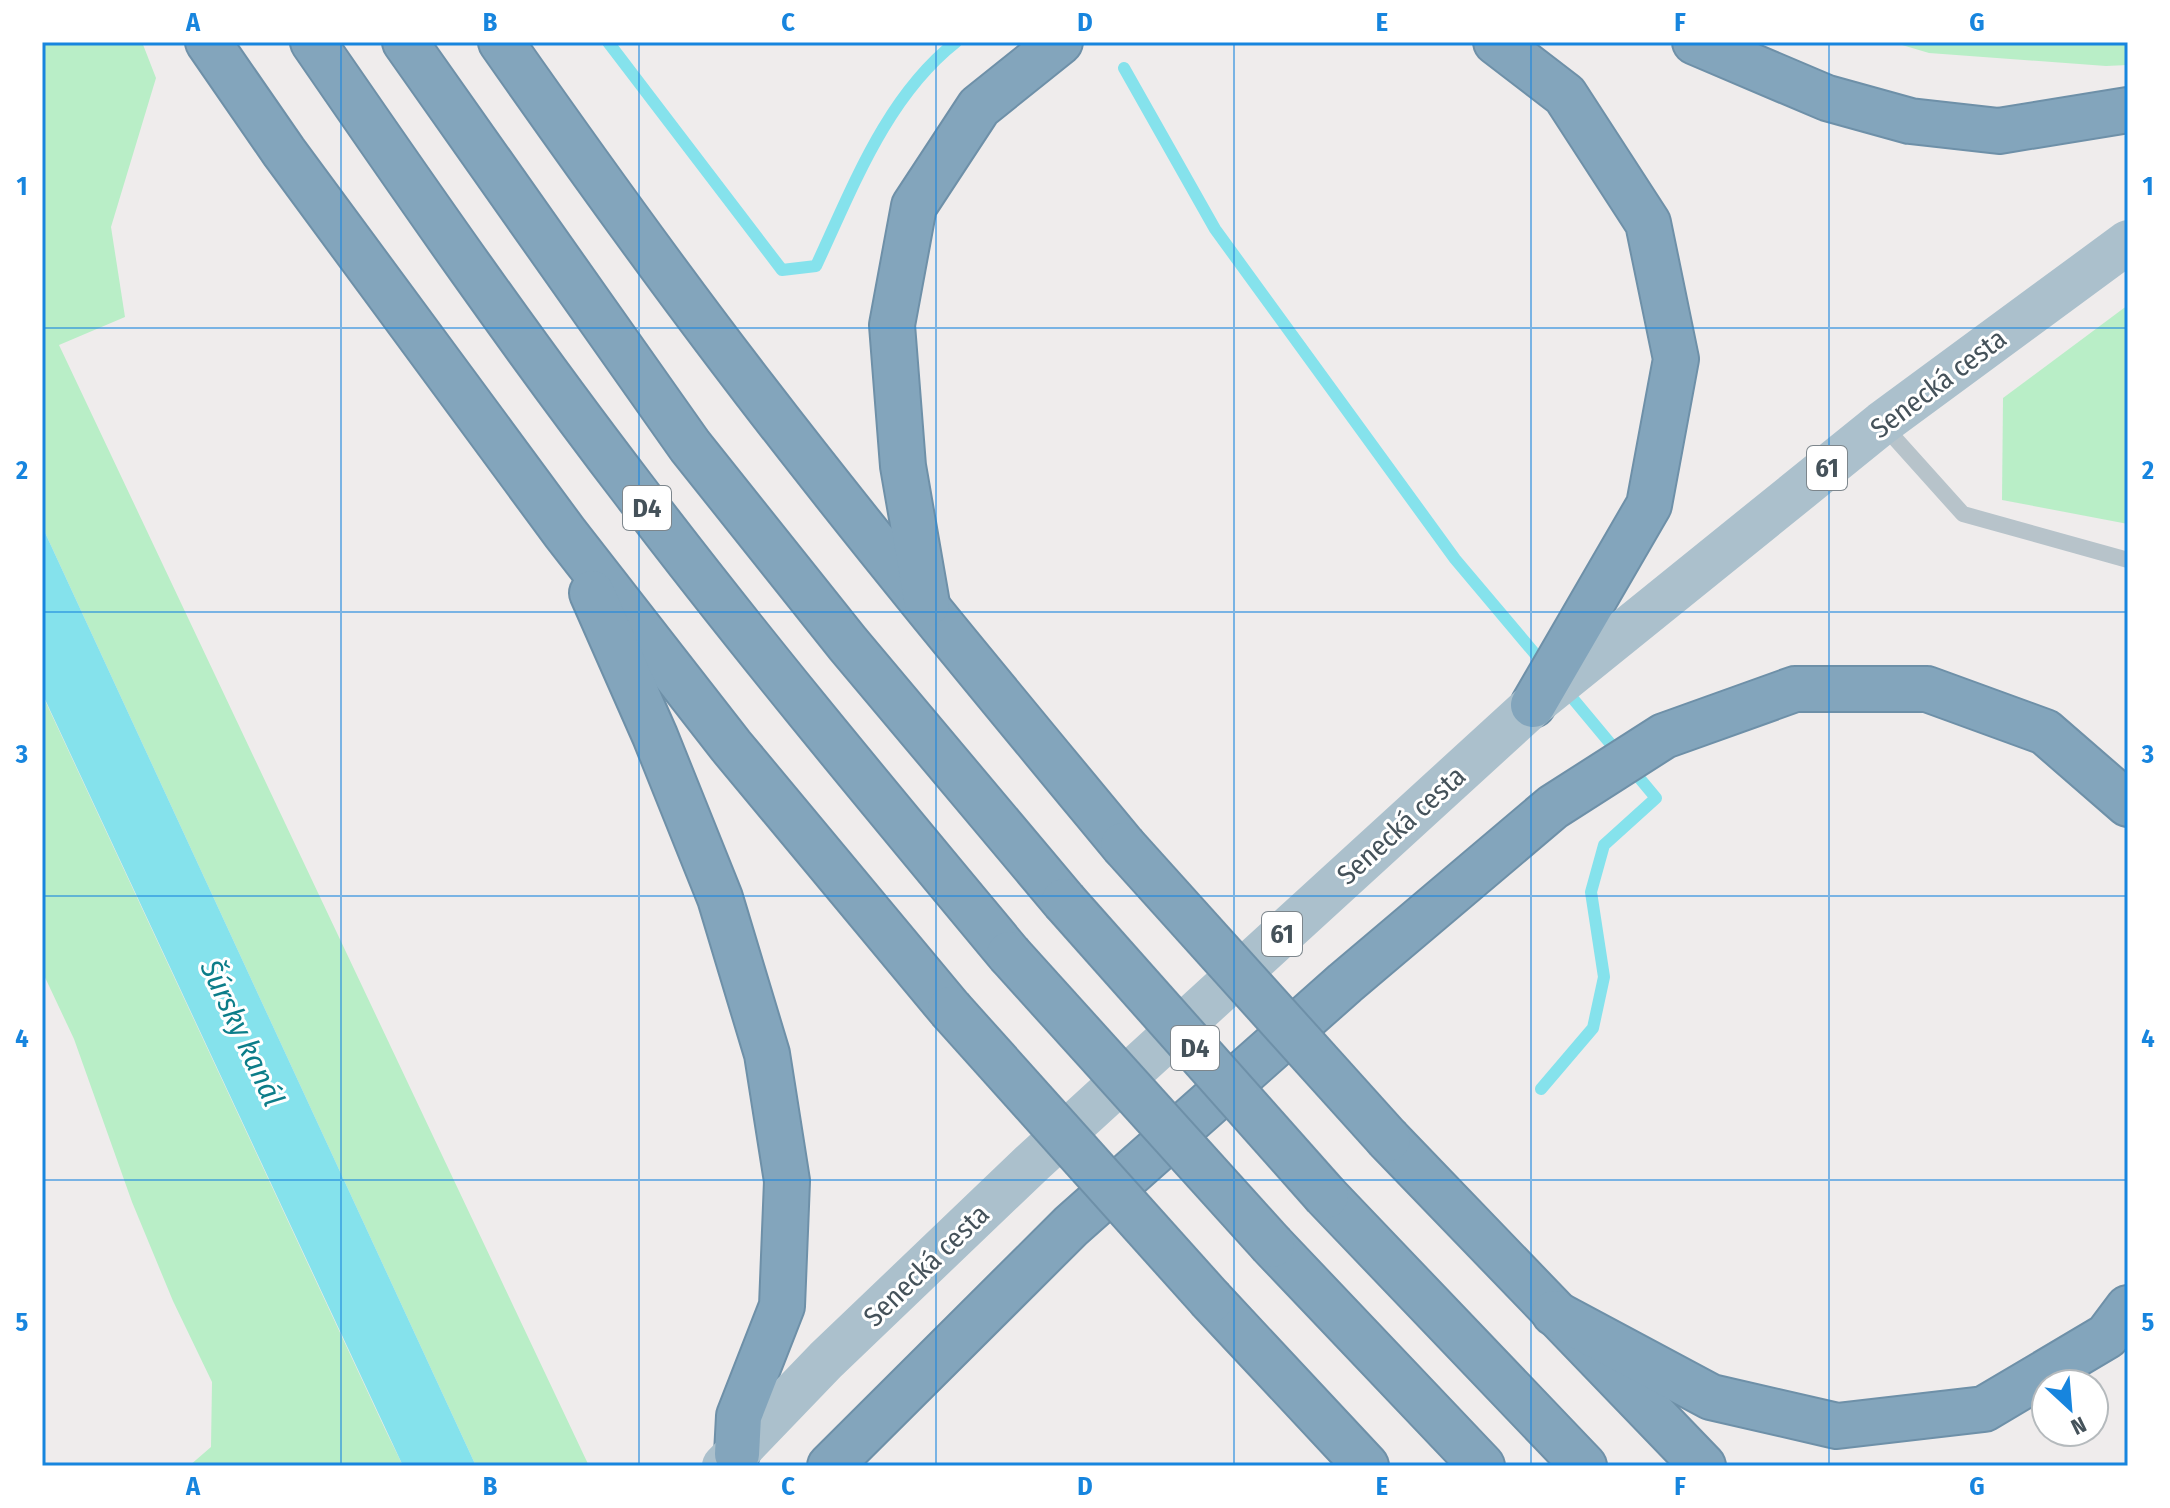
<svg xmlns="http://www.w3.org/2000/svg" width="2170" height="1508" viewBox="0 0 2170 1508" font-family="'Fira Sans Condensed',sans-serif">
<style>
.green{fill:#b9eec7}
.water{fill:#85e2ec}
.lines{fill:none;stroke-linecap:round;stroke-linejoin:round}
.stream{stroke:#85e2ec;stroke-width:12}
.motorway-casing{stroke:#6e90a8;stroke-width:48}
.service{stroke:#b7c3ca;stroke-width:16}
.primary{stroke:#abc0cc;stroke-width:44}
.motorway{stroke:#83a5bc;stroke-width:44}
.motorway-bridge-casing{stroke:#6e90a8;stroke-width:48;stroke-linecap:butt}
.motorway-bridge{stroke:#83a5bc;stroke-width:44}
.grid{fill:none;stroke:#1785de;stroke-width:2;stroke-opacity:0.55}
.labels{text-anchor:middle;stroke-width:6;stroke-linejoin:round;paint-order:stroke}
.shield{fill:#fff;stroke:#7d868c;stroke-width:2}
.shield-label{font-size:26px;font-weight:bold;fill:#45525a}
.street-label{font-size:28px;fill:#45525a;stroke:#fff}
.water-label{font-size:30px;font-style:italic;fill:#0c7d89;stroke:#fff}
.neatline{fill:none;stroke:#1785de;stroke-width:3}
.grid-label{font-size:26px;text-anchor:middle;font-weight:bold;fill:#1785de}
</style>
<rect width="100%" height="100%" fill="#efecec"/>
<!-- green -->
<g class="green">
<polygon points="42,42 142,42 156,78 111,227 125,317 59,345 589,1466 476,1466 42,526"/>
<polygon points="1892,42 2128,42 2128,65 2106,66 1929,53"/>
<polygon points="2128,305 2128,524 2002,500 2003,398"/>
<polygon points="42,694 385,1429 403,1466 189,1466 211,1447 212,1382 173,1301 132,1202 74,1039 42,971"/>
</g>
<!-- water -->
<polygon class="water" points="42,526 476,1466 403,1466 42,693"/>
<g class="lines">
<!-- stream -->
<g class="stream">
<path d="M608,42L782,270L816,266C853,187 886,97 956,42"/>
<polyline points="1124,68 1215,229 1455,559 1547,668"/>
<polyline points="1564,688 1619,754"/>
<polyline points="1541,1089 1593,1028 1604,977 1591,892 1604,845 1656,798 1631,768"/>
</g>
<defs>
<g id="motorway">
<polyline points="208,42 284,152 565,533 731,746 950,1009"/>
<path d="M313,42C417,193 521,343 633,489C753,647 881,800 1009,954"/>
<polyline points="405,42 690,446 848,644 1064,901"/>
<path d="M501,42C583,159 667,276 754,389C873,544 998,694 1123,845"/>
<polyline points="1496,42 1565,95 1648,223 1676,359 1649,505 1533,705"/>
<polyline points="1695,42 1827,98 1910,121 1999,131 2128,110"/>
<polyline points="592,593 655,736 720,898 767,1054 787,1181 782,1306 739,1416 737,1454"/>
<polyline points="927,604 903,466 892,325 914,206 979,107 1060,42"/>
<polyline points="1388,1139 1703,1466"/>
<polyline points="1326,1196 1584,1466"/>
<polyline points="1272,1245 1482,1466"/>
<polyline points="1211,1300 1366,1466"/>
<polyline points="1554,1313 1711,1397 1837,1426 1984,1409 2107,1336 2128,1308"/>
<polyline points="830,1466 1071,1226 1345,983 1553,807 1664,736 1795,689 1927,689 2045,732 2128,804"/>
</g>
</defs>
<!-- motorway casing -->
<use href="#motorway" class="motorway-casing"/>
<!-- service -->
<polyline class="service" points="1883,425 1963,514 2128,560"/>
<!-- primary -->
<polyline class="primary" points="724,1466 826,1360 1032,1163 1533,705 1882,423 2128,242"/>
<!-- motorway -->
<use href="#motorway" class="motorway"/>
<defs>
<g id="motorway-bridge">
<polyline points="1123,845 1388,1139"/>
<polyline points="1064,901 1326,1196"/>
<polyline points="1009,954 1272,1245"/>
<polyline points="950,1009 1211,1300"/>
</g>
</defs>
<!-- motorway-bridge casing -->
<use href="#motorway-bridge" class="motorway-bridge-casing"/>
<!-- motorway-bridge -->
<use href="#motorway-bridge" class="motorway-bridge"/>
</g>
<!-- grid -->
<path class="grid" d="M341,42V1466M639,42V1466M936,42V1466M1234,42V1466M1531,42V1466M1829,42V1466M42,328H2128M42,612H2128M42,896H2128M42,1180H2128"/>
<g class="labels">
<!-- shield labels -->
<g class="shield">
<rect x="1807" y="446" width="40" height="44" rx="6"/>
<rect x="623" y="486" width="48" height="44" rx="6"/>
<rect x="1262" y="912" width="40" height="44" rx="6"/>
<rect x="1171" y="1026" width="48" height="44" rx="6"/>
</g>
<g class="shield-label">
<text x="1827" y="477">61</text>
<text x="647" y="517">D4</text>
<text x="1282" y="943">61</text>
<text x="1195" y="1057">D4</text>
</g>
<!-- street labels -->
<g class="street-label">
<text transform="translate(1938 383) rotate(-37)" y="10">Senecká cesta</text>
<text transform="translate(1401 825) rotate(-42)" y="10">Senecká cesta</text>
<text transform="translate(926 1265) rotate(-44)" y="10">Senecká cesta</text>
</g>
<!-- water labels -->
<g class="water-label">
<text transform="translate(242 1033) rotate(65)" y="10">Šúrsky kanál</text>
</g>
</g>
<!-- border -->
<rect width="2170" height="1508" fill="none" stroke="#ffffff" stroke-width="88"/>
<!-- north arrow -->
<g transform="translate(2070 1408) rotate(154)"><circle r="38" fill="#ffffff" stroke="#b5babd" stroke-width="2"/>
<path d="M0-6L14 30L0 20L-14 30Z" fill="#1785de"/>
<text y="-12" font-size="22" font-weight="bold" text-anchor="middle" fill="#45525a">N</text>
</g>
<rect x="44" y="44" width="2082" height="1420" class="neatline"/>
<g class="grid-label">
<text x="193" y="31">A</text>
<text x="490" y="31">B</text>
<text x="788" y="31">C</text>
<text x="1085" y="31">D</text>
<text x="1382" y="31">E</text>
<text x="1680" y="31">F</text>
<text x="1977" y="31">G</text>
<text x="22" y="195">1</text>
<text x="2148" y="195">1</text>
<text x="22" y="479">2</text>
<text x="2148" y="479">2</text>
<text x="22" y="763">3</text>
<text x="2148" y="763">3</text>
<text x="22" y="1047">4</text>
<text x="2148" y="1047">4</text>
<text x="22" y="1331">5</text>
<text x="2148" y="1331">5</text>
<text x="193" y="1495">A</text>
<text x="490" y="1495">B</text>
<text x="788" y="1495">C</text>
<text x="1085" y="1495">D</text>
<text x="1382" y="1495">E</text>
<text x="1680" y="1495">F</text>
<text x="1977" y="1495">G</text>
</g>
</svg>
